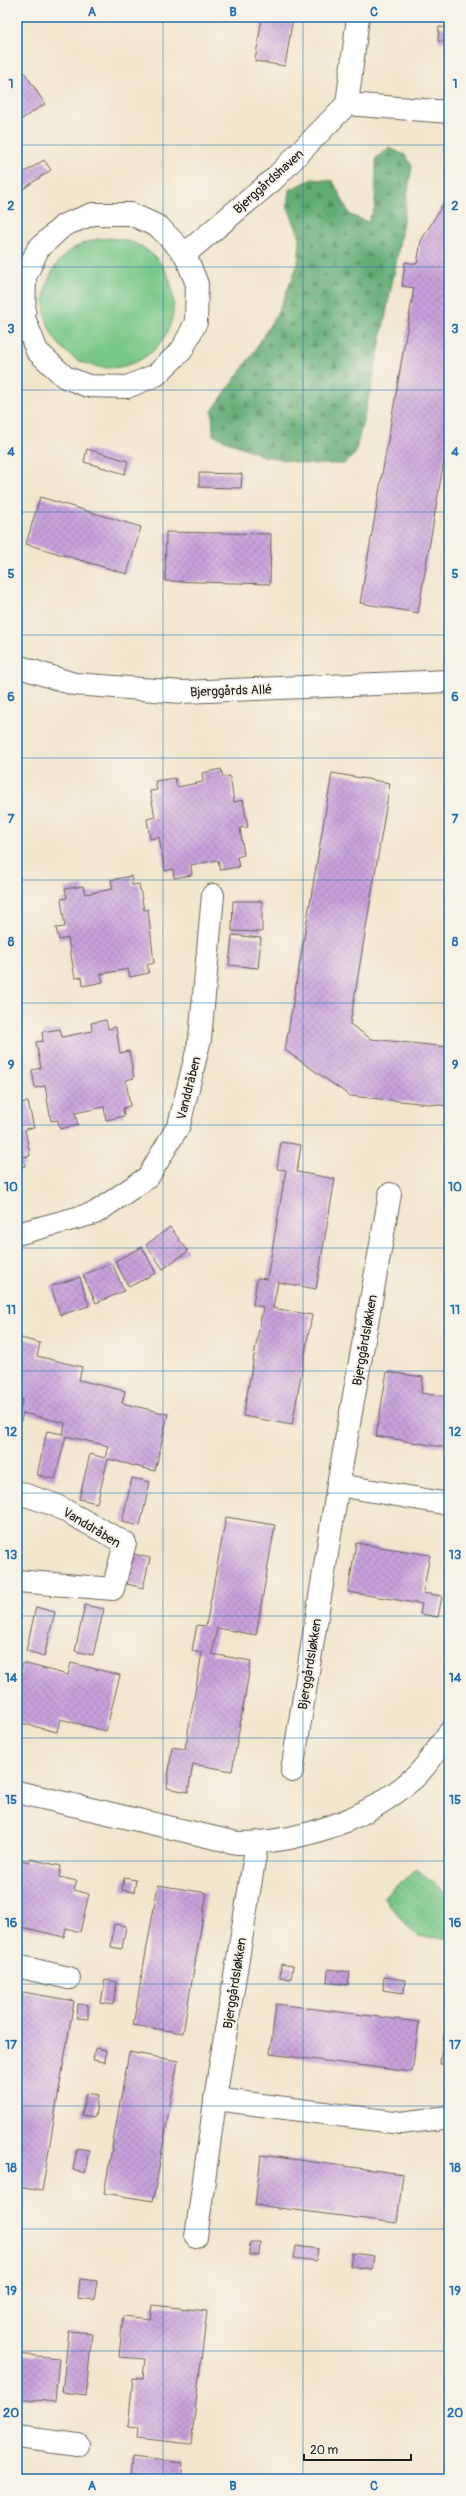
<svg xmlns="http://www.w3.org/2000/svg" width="466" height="2496" viewBox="0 0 466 2496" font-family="Pangolin,sans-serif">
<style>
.grass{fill:#77c788;stroke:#4a7252}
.forest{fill:url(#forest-firs);stroke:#3e6448}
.park{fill:url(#park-dots);stroke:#4a7252}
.building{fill:url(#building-cross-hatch)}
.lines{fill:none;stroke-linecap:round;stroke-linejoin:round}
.minor-casing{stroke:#67635a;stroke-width:24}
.minor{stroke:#fff;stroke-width:22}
.grid{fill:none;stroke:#1f6fb2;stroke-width:1;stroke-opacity:0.55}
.labels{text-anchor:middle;stroke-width:4;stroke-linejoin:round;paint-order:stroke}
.street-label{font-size:13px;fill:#1c1c1c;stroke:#f7f3e8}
.neatline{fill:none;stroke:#1f6fb2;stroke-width:1.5}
.grid-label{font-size:13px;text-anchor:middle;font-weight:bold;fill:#1f6fb2}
</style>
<defs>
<pattern id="forest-firs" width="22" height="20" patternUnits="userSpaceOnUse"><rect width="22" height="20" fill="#61ac74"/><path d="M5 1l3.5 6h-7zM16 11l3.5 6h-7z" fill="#4f8b5e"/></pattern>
<pattern id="park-dots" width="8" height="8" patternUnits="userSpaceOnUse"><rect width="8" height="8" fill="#77c788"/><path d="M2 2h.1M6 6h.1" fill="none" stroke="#66aa75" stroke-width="1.8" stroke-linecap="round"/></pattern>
<pattern id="building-cross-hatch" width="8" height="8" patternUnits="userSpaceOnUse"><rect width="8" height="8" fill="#c8a1db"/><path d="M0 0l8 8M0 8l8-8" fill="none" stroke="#ab8abb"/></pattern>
</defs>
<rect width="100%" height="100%" fill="#f7f3e8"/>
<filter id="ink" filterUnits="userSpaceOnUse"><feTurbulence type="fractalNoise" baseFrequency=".025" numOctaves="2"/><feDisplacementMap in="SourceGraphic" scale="8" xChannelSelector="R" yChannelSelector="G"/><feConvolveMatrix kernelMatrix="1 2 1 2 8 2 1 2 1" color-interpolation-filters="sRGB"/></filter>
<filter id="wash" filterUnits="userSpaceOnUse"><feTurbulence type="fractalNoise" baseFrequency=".012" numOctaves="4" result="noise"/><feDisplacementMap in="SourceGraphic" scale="16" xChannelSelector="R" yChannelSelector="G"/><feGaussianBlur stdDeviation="0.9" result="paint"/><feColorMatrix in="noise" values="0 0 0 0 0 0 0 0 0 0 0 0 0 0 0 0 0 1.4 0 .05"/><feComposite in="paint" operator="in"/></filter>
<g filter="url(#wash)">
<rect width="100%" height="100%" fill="#f2e6cd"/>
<!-- grass -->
<circle class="grass" cx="109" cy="303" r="65"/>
<!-- forest -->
<polygon class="forest" points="389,148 405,155 412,166 396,264 371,388 355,454 344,464 306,464 263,456 213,435 212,411 254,352 280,308 298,264 300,238 287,205 289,190 312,179 333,181 350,215 368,222 375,207 376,158"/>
<!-- park -->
<polygon class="park" points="417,1869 449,1896 449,1938 417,1937 383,1897"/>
<g id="blocks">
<!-- building -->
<g class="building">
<polygon points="262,17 293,17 285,66 255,61"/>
<polygon points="439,27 449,28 449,42 438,41"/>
<polygon points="17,61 45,104 17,122 19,125 17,127"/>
<polygon points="44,160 51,170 17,193 17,177"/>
<polygon points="449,194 449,430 418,613 360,603 414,288 402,286 405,262 417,264 421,241"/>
<polygon points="87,449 128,461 125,474 84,462"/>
<polygon points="199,473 242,474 241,488 199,487"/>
<polygon points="40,497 141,527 127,574 26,544"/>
<polygon points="166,532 271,534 270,584 165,581"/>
<polygon points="221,769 223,777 230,776 234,802 243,800 248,827 240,828 244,855 237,857 239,867 220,870 218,860 191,865 192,875 174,878 173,869 165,871 159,837 150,839 147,819 155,817 150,791 157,790 155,781 175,778 177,787 203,782 202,773"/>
<polygon points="332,773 390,783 350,1024 371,1039 449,1047 449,1106 350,1096 285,1050"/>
<polygon points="131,876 132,885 139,884 144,910 148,909 154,963 147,965 149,973 130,977 128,969 101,974 103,982 83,986 82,977 75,978 68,938 59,940 56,928 65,927 61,899 67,898 65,889 83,886 85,894 113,889 111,880"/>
<polygon points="233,901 262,901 262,932 232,931"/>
<polygon points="232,935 261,938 258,968 229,965"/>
<polygon points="106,1020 108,1029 116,1027 120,1053 129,1051 134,1078 126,1080 130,1106 123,1108 124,1116 106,1120 104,1107 75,1113 78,1125 60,1129 58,1120 51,1121 45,1086 35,1088 32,1070 41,1068 36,1042 43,1041 42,1032 60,1029 62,1037 92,1031 91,1023"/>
<polygon points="17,1090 20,1103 28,1102 34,1128 25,1129 30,1156 23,1157 25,1166 17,1168"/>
<polygon points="281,1142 301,1145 297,1172 335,1179 316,1289 278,1282 273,1308 312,1315 292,1425 243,1416 263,1307 253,1305 257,1278 267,1279 286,1170 277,1169"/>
<polygon points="170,1227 188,1251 163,1269 146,1245"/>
<polygon points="142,1247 156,1273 129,1287 115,1261"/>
<polygon points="112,1263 124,1291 96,1303 83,1275"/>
<polygon points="80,1277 89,1306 60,1315 51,1286"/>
<polygon points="17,1337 40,1343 37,1356 82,1367 79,1380 125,1391 122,1403 168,1414 155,1471 108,1459 97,1503 79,1499 90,1454 105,1458 108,1446 66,1436 55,1479 37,1475 47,1431 63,1434 65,1423 23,1413 17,1435 17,1410 20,1410 23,1399 17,1398"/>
<polygon points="387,1372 423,1377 421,1393 449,1397 449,1448 376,1436"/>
<polygon points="132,1478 150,1482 140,1526 122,1522"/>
<polygon points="226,1517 275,1525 256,1635 217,1628 212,1654 251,1661 232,1771 193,1764 188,1792 167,1788 172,1747 185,1749 202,1653 192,1651 197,1625 206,1626"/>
<polygon points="356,1543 430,1555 423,1593 442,1596 438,1617 420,1614 422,1604 348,1592"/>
<polygon points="134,1554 150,1558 143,1588 127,1584"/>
<polygon points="85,1605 104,1609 93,1655 75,1651"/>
<polygon points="36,1607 55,1612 44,1656 26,1651"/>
<polygon points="23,1663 68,1675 71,1663 120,1675 106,1731 60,1719 57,1732 17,1722 17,1676 19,1677"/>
<polygon points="17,1859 29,1862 30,1859 61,1866 59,1877 77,1881 74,1890 89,1894 80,1932 66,1928 64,1937 17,1926 19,1905 17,1905"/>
<polygon points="124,1878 136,1880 134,1892 122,1890"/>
<polygon points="158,1885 207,1893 183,2033 133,2025"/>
<polygon points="114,1924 126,1926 122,1949 111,1947"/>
<polygon points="281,1964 293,1966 291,1979 280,1977"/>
<polygon points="328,1969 350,1972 348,1985 327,1982"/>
<polygon points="384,1977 405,1980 404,1993 383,1990"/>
<polygon points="105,1980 117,1982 113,2005 101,2003"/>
<polygon points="23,1992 74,2001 42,2191 17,2187 17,2027"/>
<polygon points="78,2004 88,2005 88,2019 77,2018"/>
<polygon points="276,2004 419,2022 412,2072 270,2054"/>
<polygon points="447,2014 449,2014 449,2065 440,2064"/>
<polygon points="95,2048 106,2050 105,2062 93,2060"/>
<polygon points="129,2052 178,2061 153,2201 104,2193"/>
<polygon points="86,2093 98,2095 95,2117 82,2115"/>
<polygon points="77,2148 89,2150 85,2173 73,2170"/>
<polygon points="261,2155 403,2174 397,2223 255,2205"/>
<polygon points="250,2242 260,2242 259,2255 249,2255"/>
<polygon points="296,2246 318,2249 316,2261 294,2258"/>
<polygon points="352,2253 374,2256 372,2269 350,2266"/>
<polygon points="80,2279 97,2281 94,2300 78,2298"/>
<polygon points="152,2305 207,2311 191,2444 137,2438 138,2428 128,2427 133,2378 143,2379 145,2359 119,2357 123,2316 150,2319"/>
<polygon points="69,2331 92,2333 86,2395 62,2392"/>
<polygon points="17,2354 59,2358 55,2402 17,2398"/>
<polygon points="132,2457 183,2463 181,2479 130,2479"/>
</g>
</g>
</g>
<g filter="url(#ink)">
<use href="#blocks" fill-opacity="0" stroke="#67635a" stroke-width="1"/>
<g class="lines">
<defs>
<g id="minor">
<polyline points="358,17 347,104 449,112"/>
<polyline points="185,254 197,284 196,322 182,350 156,375 127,387 88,386 65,377 37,351 24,318 25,277 38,249 64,225 93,214 131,214 159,227 185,254 274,179 347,104"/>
<polyline points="17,666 74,684 182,692 449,681"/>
<polyline points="17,1234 95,1213 148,1177 179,1125 200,1039 213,895"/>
<polyline points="338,1485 449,1504"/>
<polyline points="17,1492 55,1505 125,1543 113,1589 17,1581"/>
<polyline points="292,1771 338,1485 390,1194"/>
<path d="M17,1792L237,1843C301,1843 367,1820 415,1777C428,1765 438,1747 449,1733"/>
<polyline points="17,1966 69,1978"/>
<polyline points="215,2099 401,2123 449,2117"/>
<polyline points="196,2237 219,2073 257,1843"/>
<polyline points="17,2437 78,2445"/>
</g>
</defs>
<!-- minor casing -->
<use href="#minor" class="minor-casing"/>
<!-- minor -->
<use href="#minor" class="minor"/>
</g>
</g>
<!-- grid -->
<path class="grid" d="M163,17V2479M303,17V2479M17,145H449M17,267H449M17,390H449M17,512H449M17,635H449M17,758H449M17,880H449M17,1003H449M17,1125H449M17,1248H449M17,1371H449M17,1493H449M17,1616H449M17,1738H449M17,1861H449M17,1984H449M17,2106H449M17,2229H449M17,2351H449"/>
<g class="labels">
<!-- street labels -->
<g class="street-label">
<text transform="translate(268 181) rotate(-42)" y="5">Bjerggårdshaven</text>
<text transform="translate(231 690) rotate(-2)" y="5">Bjerggårds Allé</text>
<text transform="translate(188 1088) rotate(-76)" y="5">Vanddråben</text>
<text transform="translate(364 1340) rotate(-80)" y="5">Bjerggårdsløkken</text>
<text transform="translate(92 1527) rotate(31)" y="5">Vanddråben</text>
<text transform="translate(309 1664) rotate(-81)" y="5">Bjerggårdsløkken</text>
<text transform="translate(234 1983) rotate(-81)" y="5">Bjerggårdsløkken</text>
</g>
</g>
<!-- margin -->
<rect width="466" height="2496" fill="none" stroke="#f7f3e8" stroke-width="44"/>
<!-- scale -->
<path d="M304 2454v6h107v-6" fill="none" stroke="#1c1c1c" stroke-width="2"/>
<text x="310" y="2454" font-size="12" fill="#1c1c1c" stroke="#f7f3e8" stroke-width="3" paint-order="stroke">20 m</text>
<rect x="22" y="22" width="422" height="2452" class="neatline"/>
<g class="grid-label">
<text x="92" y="16">A</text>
<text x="233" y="16">B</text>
<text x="374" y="16">C</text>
<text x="11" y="88">1</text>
<text x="455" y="88">1</text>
<text x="11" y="210">2</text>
<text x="455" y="210">2</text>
<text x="11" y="333">3</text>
<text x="455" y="333">3</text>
<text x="11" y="456">4</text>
<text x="455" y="456">4</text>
<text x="11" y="578">5</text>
<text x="455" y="578">5</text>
<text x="11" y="701">6</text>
<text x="455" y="701">6</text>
<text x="11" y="823">7</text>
<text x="455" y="823">7</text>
<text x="11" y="946">8</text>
<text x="455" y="946">8</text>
<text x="11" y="1069">9</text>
<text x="455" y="1069">9</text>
<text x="11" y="1191">10</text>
<text x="455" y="1191">10</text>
<text x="11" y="1314">11</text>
<text x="455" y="1314">11</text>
<text x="11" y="1436">12</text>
<text x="455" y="1436">12</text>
<text x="11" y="1559">13</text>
<text x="455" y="1559">13</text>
<text x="11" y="1682">14</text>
<text x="455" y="1682">14</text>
<text x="11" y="1804">15</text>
<text x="455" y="1804">15</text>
<text x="11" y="1927">16</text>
<text x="455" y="1927">16</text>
<text x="11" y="2049">17</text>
<text x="455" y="2049">17</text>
<text x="11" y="2172">18</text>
<text x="455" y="2172">18</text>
<text x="11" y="2295">19</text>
<text x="455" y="2295">19</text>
<text x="11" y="2417">20</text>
<text x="455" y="2417">20</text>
<text x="92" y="2490">A</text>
<text x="233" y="2490">B</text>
<text x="374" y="2490">C</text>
</g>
</svg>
